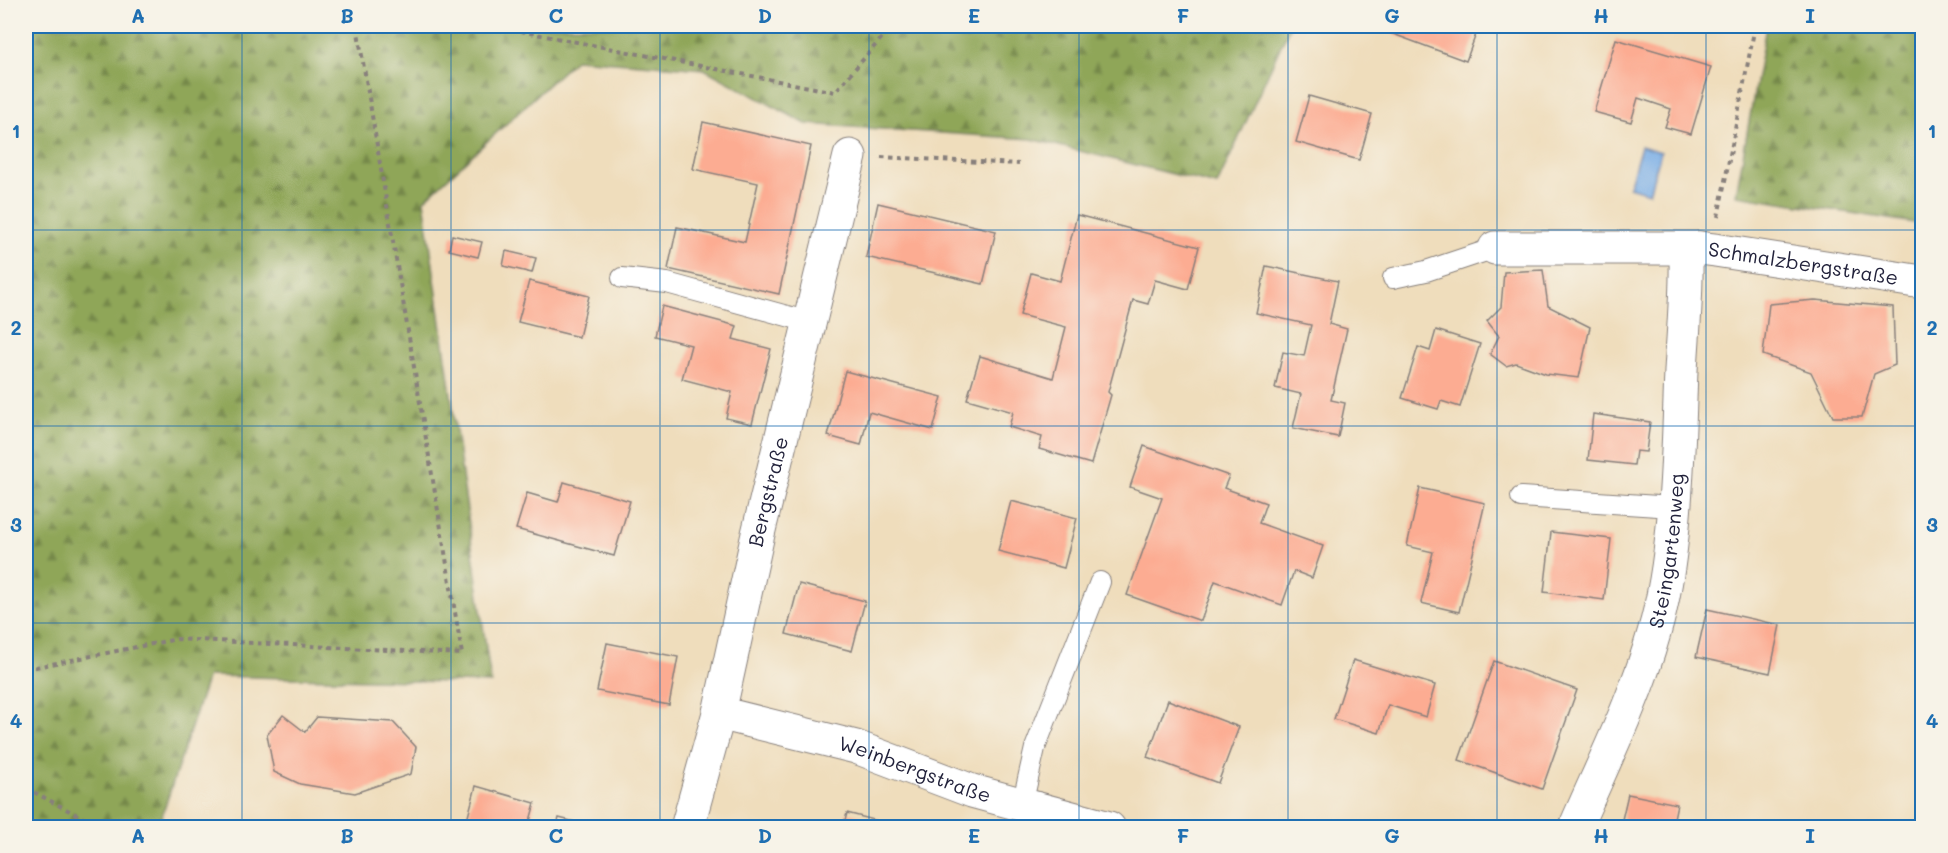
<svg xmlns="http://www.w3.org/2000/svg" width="1948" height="853" viewBox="0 0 1948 853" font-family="Mali,sans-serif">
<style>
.forest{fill:url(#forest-firs);stroke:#58644a;stroke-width:1.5}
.water{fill:#79ade6;stroke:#4e6890;stroke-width:1.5}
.building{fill:#fcac92}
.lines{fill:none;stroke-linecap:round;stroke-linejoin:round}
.lane-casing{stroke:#88807c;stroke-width:22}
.street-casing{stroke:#88807c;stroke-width:35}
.path{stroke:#88807c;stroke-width:4;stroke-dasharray:4.5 4.5;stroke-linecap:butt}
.lane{stroke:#fff;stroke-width:20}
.street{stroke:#fff;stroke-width:33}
.grid{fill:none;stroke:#1f6fb2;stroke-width:1.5;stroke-opacity:0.55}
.labels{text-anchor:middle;stroke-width:5;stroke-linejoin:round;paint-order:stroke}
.street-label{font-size:20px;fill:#22223b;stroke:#f7f3e8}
.neatline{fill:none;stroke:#1f6fb2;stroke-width:2}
.grid-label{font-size:20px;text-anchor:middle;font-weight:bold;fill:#1f6fb2}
</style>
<defs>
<pattern id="forest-firs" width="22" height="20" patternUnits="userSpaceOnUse" patternTransform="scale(1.5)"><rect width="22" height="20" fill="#8fa658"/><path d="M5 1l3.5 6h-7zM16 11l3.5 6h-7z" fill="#74874a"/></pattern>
</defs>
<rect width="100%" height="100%" fill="#f7f3e8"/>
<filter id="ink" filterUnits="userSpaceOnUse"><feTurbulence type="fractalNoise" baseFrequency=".0167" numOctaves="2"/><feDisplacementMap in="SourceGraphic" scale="12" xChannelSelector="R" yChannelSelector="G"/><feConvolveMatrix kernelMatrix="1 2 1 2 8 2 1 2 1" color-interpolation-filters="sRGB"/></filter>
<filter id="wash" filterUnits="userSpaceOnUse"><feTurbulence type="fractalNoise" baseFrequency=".008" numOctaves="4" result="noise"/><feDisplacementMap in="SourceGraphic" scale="24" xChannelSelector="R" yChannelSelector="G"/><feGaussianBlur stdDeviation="1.35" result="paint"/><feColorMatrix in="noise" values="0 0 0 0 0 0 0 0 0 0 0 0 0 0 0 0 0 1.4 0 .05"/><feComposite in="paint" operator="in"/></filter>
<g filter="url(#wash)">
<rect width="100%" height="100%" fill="#efddbc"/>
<!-- forest -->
<g class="forest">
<polygon points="26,26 1290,26 1217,185 1031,139 806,124 704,69 576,59 424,200 491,683 208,676 158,828 26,827"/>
<polygon points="1766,26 1922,26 1922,224 1736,195"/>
</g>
<!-- water -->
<polygon class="water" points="1641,146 1661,152 1649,193 1629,187"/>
<g id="blocks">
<!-- building -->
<g class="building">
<polygon points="1378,26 1479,26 1466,61 1377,28"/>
<polygon points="1616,39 1711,67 1691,134 1665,127 1671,109 1638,98 1631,122 1594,112"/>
<polygon points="1309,96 1372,114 1359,160 1296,142"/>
<polygon points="703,122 811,146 779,294 668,269 677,227 745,242 758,183 693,169"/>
<polygon points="878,203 996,231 983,284 866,257"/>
<polygon points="1077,215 1199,247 1188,289 1155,280 1148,304 1133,300 1108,392 1111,395 1091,464 1039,449 1042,437 1009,427 1013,412 967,399 980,356 1053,378 1066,327 1020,315 1031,273 1060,281"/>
<polygon points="452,235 482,242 478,257 449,250"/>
<polygon points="506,251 536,258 532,273 503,266"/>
<polygon points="1266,266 1338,281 1329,324 1347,329 1331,400 1345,403 1338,437 1293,428 1301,394 1275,388 1283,352 1304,356 1311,325 1256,313"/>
<polygon points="1543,270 1548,306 1590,327 1579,378 1546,374 1516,363 1506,366 1490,354 1499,336 1487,321 1501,307 1504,272"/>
<polygon points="529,281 589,296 579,337 518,322"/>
<polygon points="1815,300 1893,307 1895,365 1874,374 1862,417 1833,417 1811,372 1763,355 1769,304"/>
<polygon points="662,306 737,326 733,339 771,349 752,424 726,418 732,392 682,379 691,345 655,336"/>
<polygon points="1436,330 1480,344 1460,407 1441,401 1438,409 1402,398 1418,347 1430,351"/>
<polygon points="845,371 942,397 933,430 869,412 861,445 828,436"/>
<polygon points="1593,414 1650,422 1646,452 1636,451 1634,465 1588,460"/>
<polygon points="1144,446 1229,476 1224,488 1266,503 1259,523 1323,546 1312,578 1294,571 1282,605 1215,581 1201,621 1127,595 1162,498 1130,487"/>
<polygon points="564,482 630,501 614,556 516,529 527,493 558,502"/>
<polygon points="1420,488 1485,503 1459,612 1421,603 1433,552 1407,546"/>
<polygon points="1011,501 1077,518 1064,568 998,551"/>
<polygon points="1551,532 1611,539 1604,600 1544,592"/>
<polygon points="799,584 865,601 852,651 786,634"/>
<polygon points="1707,609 1780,625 1770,673 1696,657"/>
<polygon points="607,643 678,657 669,705 597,691"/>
<polygon points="1353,660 1435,685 1426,717 1388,705 1379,733 1334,719"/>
<polygon points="1494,661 1577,690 1542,789 1459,760"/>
<polygon points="1168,700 1239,727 1218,783 1147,757"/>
<polygon points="283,715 305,732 317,717 393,722 416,747 411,774 355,793 300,784 274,772 267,735"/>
<polygon points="476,786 535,803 528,828 465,828"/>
<polygon points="1628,794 1677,804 1672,828 1620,828"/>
<polygon points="847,813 901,827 901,828 843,828"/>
<polygon points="559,818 596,827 596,828 556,828"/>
</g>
</g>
</g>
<g filter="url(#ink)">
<use href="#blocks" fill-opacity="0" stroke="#88807c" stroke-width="1.5"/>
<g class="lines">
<defs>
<g id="lane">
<polyline points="622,278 667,283 809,322"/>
<polyline points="1393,278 1426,271 1495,248"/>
<polyline points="1521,497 1673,507"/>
<polyline points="1022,805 1035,748 1100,582"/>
</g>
<g id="street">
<polyline points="1495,248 1699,248"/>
<path id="s1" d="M719,713L856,747L972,791L1109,828"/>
<path id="s2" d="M687,828L719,713L758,534L850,156"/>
<path id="s3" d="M1575,828C1603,763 1635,701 1654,633C1677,556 1678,452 1681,371C1683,333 1687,296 1686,257L1699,248L1715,250L1922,282"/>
</g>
</defs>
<!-- lane casing -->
<use href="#lane" class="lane-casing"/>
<!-- street casing -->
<use href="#street" class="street-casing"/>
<!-- path -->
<g class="path">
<polyline points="494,26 835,92 892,26"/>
<polyline points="881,157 1019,164"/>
<polyline points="1718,217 1755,26"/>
<polyline points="26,669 177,639 462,654 357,26"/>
<polyline points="26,788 102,828"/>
</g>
<!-- lane -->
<use href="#lane" class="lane"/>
<!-- street -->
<use href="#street" class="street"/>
</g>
</g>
<!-- grid -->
<path class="grid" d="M242,26V828M451,26V828M660,26V828M869,26V828M1079,26V828M1288,26V828M1497,26V828M1706,26V828M26,230H1922M26,426H1922M26,623H1922"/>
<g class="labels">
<!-- street labels -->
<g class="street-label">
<text dy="7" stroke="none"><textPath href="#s3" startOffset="710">Schmalzbergstraße</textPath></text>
<text dy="7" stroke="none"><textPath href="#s2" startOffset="346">Bergstraße</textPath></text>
<text dy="7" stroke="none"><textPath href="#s3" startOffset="294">Steingartenweg</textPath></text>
<text dy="7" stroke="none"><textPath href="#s1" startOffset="204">Weinbergstraße</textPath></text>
</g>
</g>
<!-- margin -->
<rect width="1948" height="853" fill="none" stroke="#f7f3e8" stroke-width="66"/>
<rect x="33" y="33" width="1882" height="787" class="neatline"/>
<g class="grid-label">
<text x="138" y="23">A</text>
<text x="347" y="23">B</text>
<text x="556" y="23">C</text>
<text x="765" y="23">D</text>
<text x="974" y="23">E</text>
<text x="1183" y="23">F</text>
<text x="1392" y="23">G</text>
<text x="1601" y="23">H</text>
<text x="1810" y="23">I</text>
<text x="16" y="138">1</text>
<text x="1932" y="138">1</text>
<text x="16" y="335">2</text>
<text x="1932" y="335">2</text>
<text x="16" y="532">3</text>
<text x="1932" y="532">3</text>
<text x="16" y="728">4</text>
<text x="1932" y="728">4</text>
<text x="138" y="843">A</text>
<text x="347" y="843">B</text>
<text x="556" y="843">C</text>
<text x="765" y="843">D</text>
<text x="974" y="843">E</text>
<text x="1183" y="843">F</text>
<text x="1392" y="843">G</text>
<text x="1601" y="843">H</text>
<text x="1810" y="843">I</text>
</g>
</svg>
